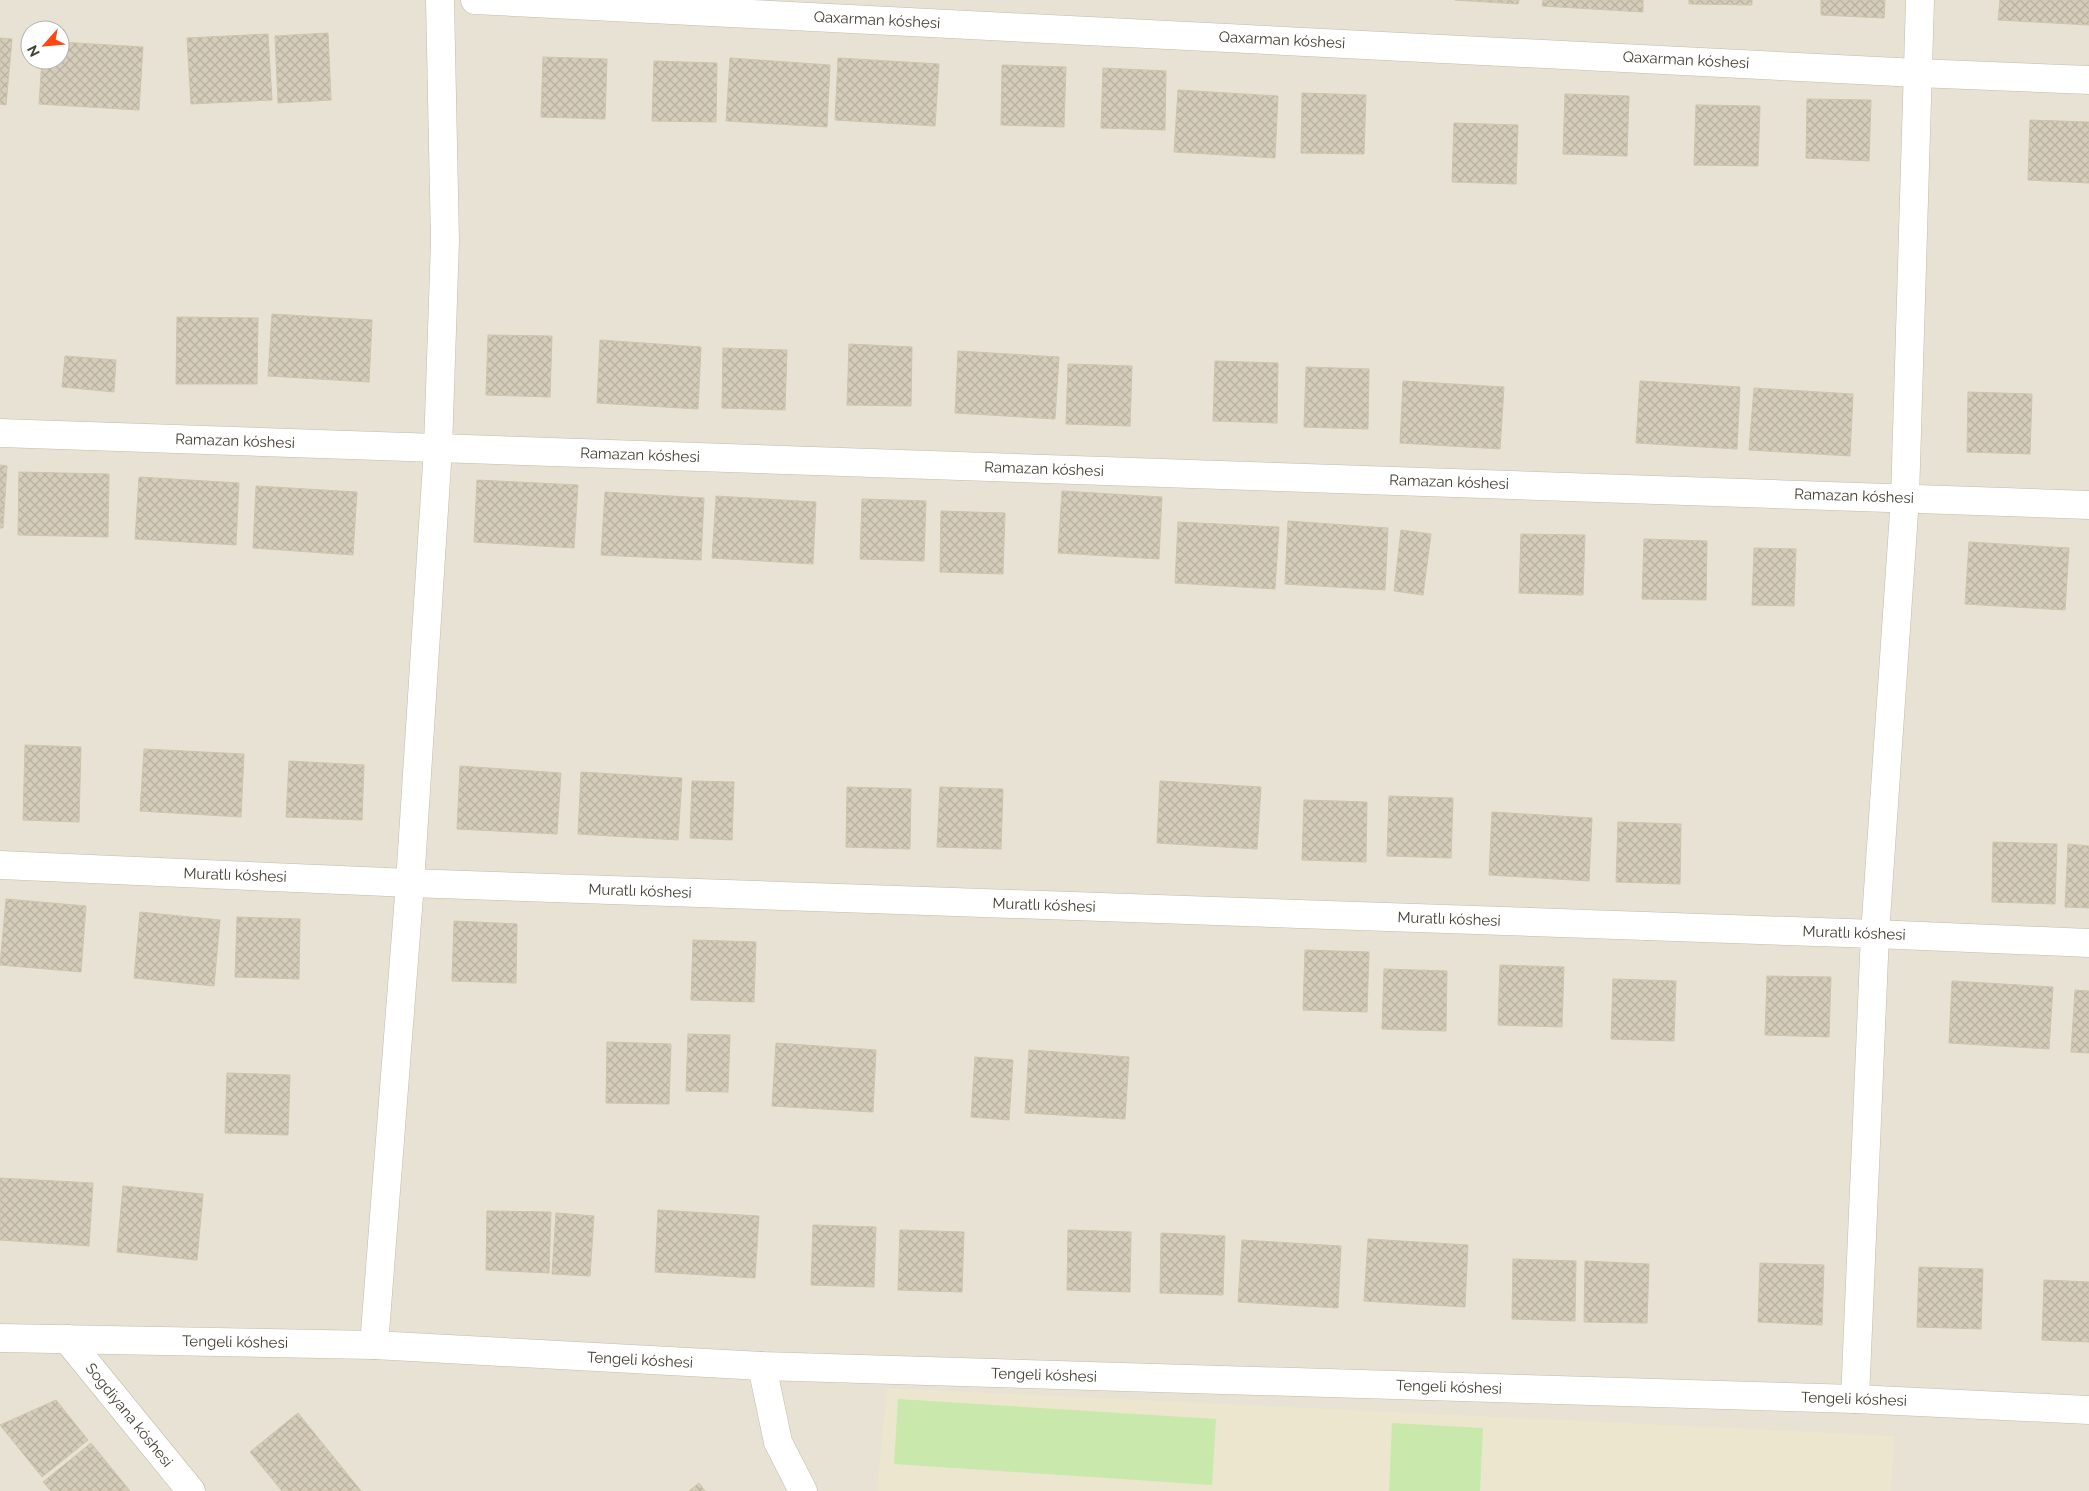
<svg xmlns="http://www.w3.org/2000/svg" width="2089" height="1491" viewBox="0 0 2089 1491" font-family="Raleway,sans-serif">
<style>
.residential{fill:#e7e2d3;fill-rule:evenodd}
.education{fill:#ece6ce}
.green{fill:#c9e8ac}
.building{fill:url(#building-cross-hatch);stroke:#cfc5ad}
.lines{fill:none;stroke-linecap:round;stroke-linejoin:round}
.minor-casing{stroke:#c1bbaa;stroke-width:29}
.minor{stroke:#fff;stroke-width:28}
.labels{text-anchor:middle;stroke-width:4;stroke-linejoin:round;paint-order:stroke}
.street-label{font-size:15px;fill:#454034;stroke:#fff}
</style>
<defs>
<pattern id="building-cross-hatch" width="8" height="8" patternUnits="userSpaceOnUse" patternTransform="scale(1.25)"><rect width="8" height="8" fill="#d5ccba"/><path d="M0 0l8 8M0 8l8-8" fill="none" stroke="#b8b0a0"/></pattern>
</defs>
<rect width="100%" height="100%" fill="#f3f0e5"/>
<!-- residential -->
<path class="residential" d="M0,0H2089V1491H0ZM30,30H60V60H30Z"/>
<!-- education -->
<polygon class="education" points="887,1388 1894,1436 1891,1491 877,1491"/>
<!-- green -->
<g class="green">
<polygon points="898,1399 1216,1419 1212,1485 894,1464"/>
<polygon points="1392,1423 1483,1428 1480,1491 1389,1491"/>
</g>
<!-- building -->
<g class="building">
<polygon points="1455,0 1519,0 1518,4"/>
<polygon points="1543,0 1643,0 1643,12 1542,6"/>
<polygon points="1689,0 1752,0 1752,5 1689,4"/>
<polygon points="1821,0 1885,0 1884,18 1821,15"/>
<polygon points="2000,0 2089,0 2089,25 1998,20"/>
<polygon points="328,33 331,100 278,103 275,36"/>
<polygon points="268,34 272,100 191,104 187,38"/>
<polygon points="0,38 12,39 6,105 0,104"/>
<polygon points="60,42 143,47 139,110 39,104 42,60 60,60"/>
<polygon points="543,57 607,59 605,119 541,117"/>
<polygon points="730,58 830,65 827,127 726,121"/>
<polygon points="838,58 939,64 935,126 835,120"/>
<polygon points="654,61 717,63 716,122 652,121"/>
<polygon points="1002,65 1066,67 1064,127 1001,125"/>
<polygon points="1103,68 1166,71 1165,130 1101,128"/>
<polygon points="1178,90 1278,96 1275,158 1174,152"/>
<polygon points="1302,93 1366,95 1364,154 1301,153"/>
<polygon points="1565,94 1629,96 1627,156 1563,154"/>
<polygon points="1807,99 1871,100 1869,161 1806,158"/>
<polygon points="1696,105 1760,106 1758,166 1694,165"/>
<polygon points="2030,120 2089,122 2089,183 2028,180"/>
<polygon points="1454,123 1518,125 1516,184 1452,182"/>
<polygon points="272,314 372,320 369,382 268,376"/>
<polygon points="177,317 258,318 257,384 176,384"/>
<polygon points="488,335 552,336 550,397 486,395"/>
<polygon points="600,340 701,347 698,409 597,403"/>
<polygon points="849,344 912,347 911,406 847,405"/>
<polygon points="723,348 787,350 785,410 722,408"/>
<polygon points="958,351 1059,357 1055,419 955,413"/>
<polygon points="65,356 116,360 114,392 62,387"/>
<polygon points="1215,361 1278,363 1277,423 1213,421"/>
<polygon points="1068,364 1132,366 1130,426 1066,424"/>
<polygon points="1306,367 1369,369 1368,429 1304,427"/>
<polygon points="1403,381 1504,387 1500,449 1400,443"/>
<polygon points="1640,381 1740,387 1737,449 1636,443"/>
<polygon points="1754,388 1853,394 1850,456 1749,450"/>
<polygon points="1968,392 2032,394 2030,454 1967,452"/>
<polygon points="0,465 7,466 3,528 0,528"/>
<polygon points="19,472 109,474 108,537 18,535"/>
<polygon points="139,477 239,483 236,545 135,539"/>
<polygon points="477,480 578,485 574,548 474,542"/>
<polygon points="256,486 357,492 353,555 253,548"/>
<polygon points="1062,491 1162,497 1159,559 1058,553"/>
<polygon points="605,492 704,498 701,560 601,555"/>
<polygon points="716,496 816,502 813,564 712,558"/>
<polygon points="862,499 926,501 924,561 860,559"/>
<polygon points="941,511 1005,513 1003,574 940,572"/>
<polygon points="1288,521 1388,528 1385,590 1285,584"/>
<polygon points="1178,522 1279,527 1275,589 1175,583"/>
<polygon points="1401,530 1431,534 1423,595 1394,591"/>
<polygon points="1521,534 1585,535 1583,595 1519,593"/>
<polygon points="1644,539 1707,541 1706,600 1642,599"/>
<polygon points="1969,542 2069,548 2065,610 1965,604"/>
<polygon points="1754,548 1796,549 1794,606 1752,605"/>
<polygon points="25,745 81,747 79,822 23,820"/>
<polygon points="144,749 244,754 241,817 140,811"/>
<polygon points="289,761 364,765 362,820 286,817"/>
<polygon points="460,766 561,773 557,834 457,829"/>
<polygon points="581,772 682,778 678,840 578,834"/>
<polygon points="692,781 734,782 732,840 690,838"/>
<polygon points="1160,781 1261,787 1257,849 1157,843"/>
<polygon points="847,787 911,789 910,849 846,847"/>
<polygon points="940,787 1003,789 1001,849 937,847"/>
<polygon points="1389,796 1453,798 1451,858 1387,856"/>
<polygon points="1304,800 1367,802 1366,862 1302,860"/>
<polygon points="1492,812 1592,818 1589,881 1489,875"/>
<polygon points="1618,822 1681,824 1680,884 1616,882"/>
<polygon points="1993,842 2057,844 2055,904 1992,902"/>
<polygon points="2068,844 2089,846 2089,908 2065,907"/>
<polygon points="6,899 86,906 81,972 0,965"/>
<polygon points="140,912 220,920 214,986 134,978"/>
<polygon points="237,917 300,919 299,979 235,977"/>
<polygon points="454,921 517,924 516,983 452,981"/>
<polygon points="693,940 756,942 754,1002 691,1000"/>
<polygon points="1305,950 1369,952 1367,1012 1303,1010"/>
<polygon points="1500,965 1564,967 1562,1027 1498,1025"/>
<polygon points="1384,969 1447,971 1446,1031 1382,1029"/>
<polygon points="1767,976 1831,977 1829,1037 1765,1035"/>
<polygon points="1613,979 1676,981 1674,1041 1611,1039"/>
<polygon points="1952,981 2053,987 2049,1049 1949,1043"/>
<polygon points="2075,990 2089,991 2089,1053 2071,1052"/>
<polygon points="688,1034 730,1035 728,1092 686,1091"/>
<polygon points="607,1042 671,1044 669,1104 606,1103"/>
<polygon points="776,1043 876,1050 873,1112 772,1106"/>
<polygon points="1029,1050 1129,1057 1125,1119 1025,1113"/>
<polygon points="975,1057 1013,1060 1009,1120 971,1117"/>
<polygon points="227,1073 290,1075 288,1135 225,1133"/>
<polygon points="0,1178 93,1183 89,1246 0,1240"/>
<polygon points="123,1186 203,1194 197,1260 117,1252"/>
<polygon points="658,1210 759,1216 755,1278 655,1272"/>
<polygon points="487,1211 551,1212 549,1273 486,1270"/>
<polygon points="556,1213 594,1216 590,1276 552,1274"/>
<polygon points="813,1225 876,1227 874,1287 811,1285"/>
<polygon points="900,1230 964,1232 962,1292 898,1290"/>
<polygon points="1068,1230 1131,1232 1130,1292 1067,1290"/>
<polygon points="1161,1233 1225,1236 1223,1295 1160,1293"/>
<polygon points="1368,1239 1468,1245 1465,1307 1364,1301"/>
<polygon points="1242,1240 1341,1246 1338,1308 1238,1302"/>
<polygon points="1513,1259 1576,1261 1575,1321 1512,1319"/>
<polygon points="1585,1261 1649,1264 1647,1323 1584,1322"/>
<polygon points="1760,1263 1824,1265 1822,1325 1758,1322"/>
<polygon points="1919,1267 1983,1269 1981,1329 1917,1327"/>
<polygon points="2044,1280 2089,1282 2089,1342 2042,1340"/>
<polygon points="56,1400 88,1440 42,1477 0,1425"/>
<polygon points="298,1413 361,1491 282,1491 250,1452"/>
<polygon points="91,1443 130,1491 51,1491 43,1482"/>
<polygon points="699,1483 705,1491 689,1491"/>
</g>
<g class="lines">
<defs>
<g id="minor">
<polyline points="475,0 1917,73 2089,80"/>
<polyline points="0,433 2089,505"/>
<polyline points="0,865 410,883 1875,934 2089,943"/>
<polyline points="0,1338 374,1345 762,1366 1855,1399 2089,1410"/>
<polyline points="67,1339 191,1491"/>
<polyline points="374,1345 410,883 438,448 445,241 440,0"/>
<polyline points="762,1366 778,1442 803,1491"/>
<polyline points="1855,1399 1875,934 1905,498 1920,0"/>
</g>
</defs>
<!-- minor casing -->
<use href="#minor" class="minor-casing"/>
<!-- minor -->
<use href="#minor" class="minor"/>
</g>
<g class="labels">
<!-- street labels -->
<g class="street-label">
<text transform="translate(877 20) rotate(3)" y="5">Qaxarman kóshesi</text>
<text transform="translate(1282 40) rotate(3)" y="5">Qaxarman kóshesi</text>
<text transform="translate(1686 60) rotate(3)" y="5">Qaxarman kóshesi</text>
<text transform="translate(235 441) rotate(2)" y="5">Ramazan kóshesi</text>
<text transform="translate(640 455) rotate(2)" y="5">Ramazan kóshesi</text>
<text transform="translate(1044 469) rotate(2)" y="5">Ramazan kóshesi</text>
<text transform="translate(1449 482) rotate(2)" y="5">Ramazan kóshesi</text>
<text transform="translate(1854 496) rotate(2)" y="5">Ramazan kóshesi</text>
<text transform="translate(235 875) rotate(2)" y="5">Muratlı kóshesi</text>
<text transform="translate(640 891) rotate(2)" y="5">Muratlı kóshesi</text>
<text transform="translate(1044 905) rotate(2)" y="5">Muratlı kóshesi</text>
<text transform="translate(1449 919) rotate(2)" y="5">Muratlı kóshesi</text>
<text transform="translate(1854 933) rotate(2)" y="5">Muratlı kóshesi</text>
<text transform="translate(235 1342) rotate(1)" y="5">Tengeli kóshesi</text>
<text transform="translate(640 1360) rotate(3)" y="5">Tengeli kóshesi</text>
<text transform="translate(1044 1375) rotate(2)" y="5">Tengeli kóshesi</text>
<text transform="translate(1449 1387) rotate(2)" y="5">Tengeli kóshesi</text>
<text transform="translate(1854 1399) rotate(2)" y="5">Tengeli kóshesi</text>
<text transform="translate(129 1415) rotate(51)" y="5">Sogdiyana kóshesi</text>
</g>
</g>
<!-- north arrow -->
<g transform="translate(45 45) rotate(243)"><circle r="24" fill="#ffffff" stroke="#b5b3ae"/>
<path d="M0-4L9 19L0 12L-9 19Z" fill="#fe4711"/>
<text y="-8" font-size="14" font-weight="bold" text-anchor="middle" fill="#454034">N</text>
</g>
</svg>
